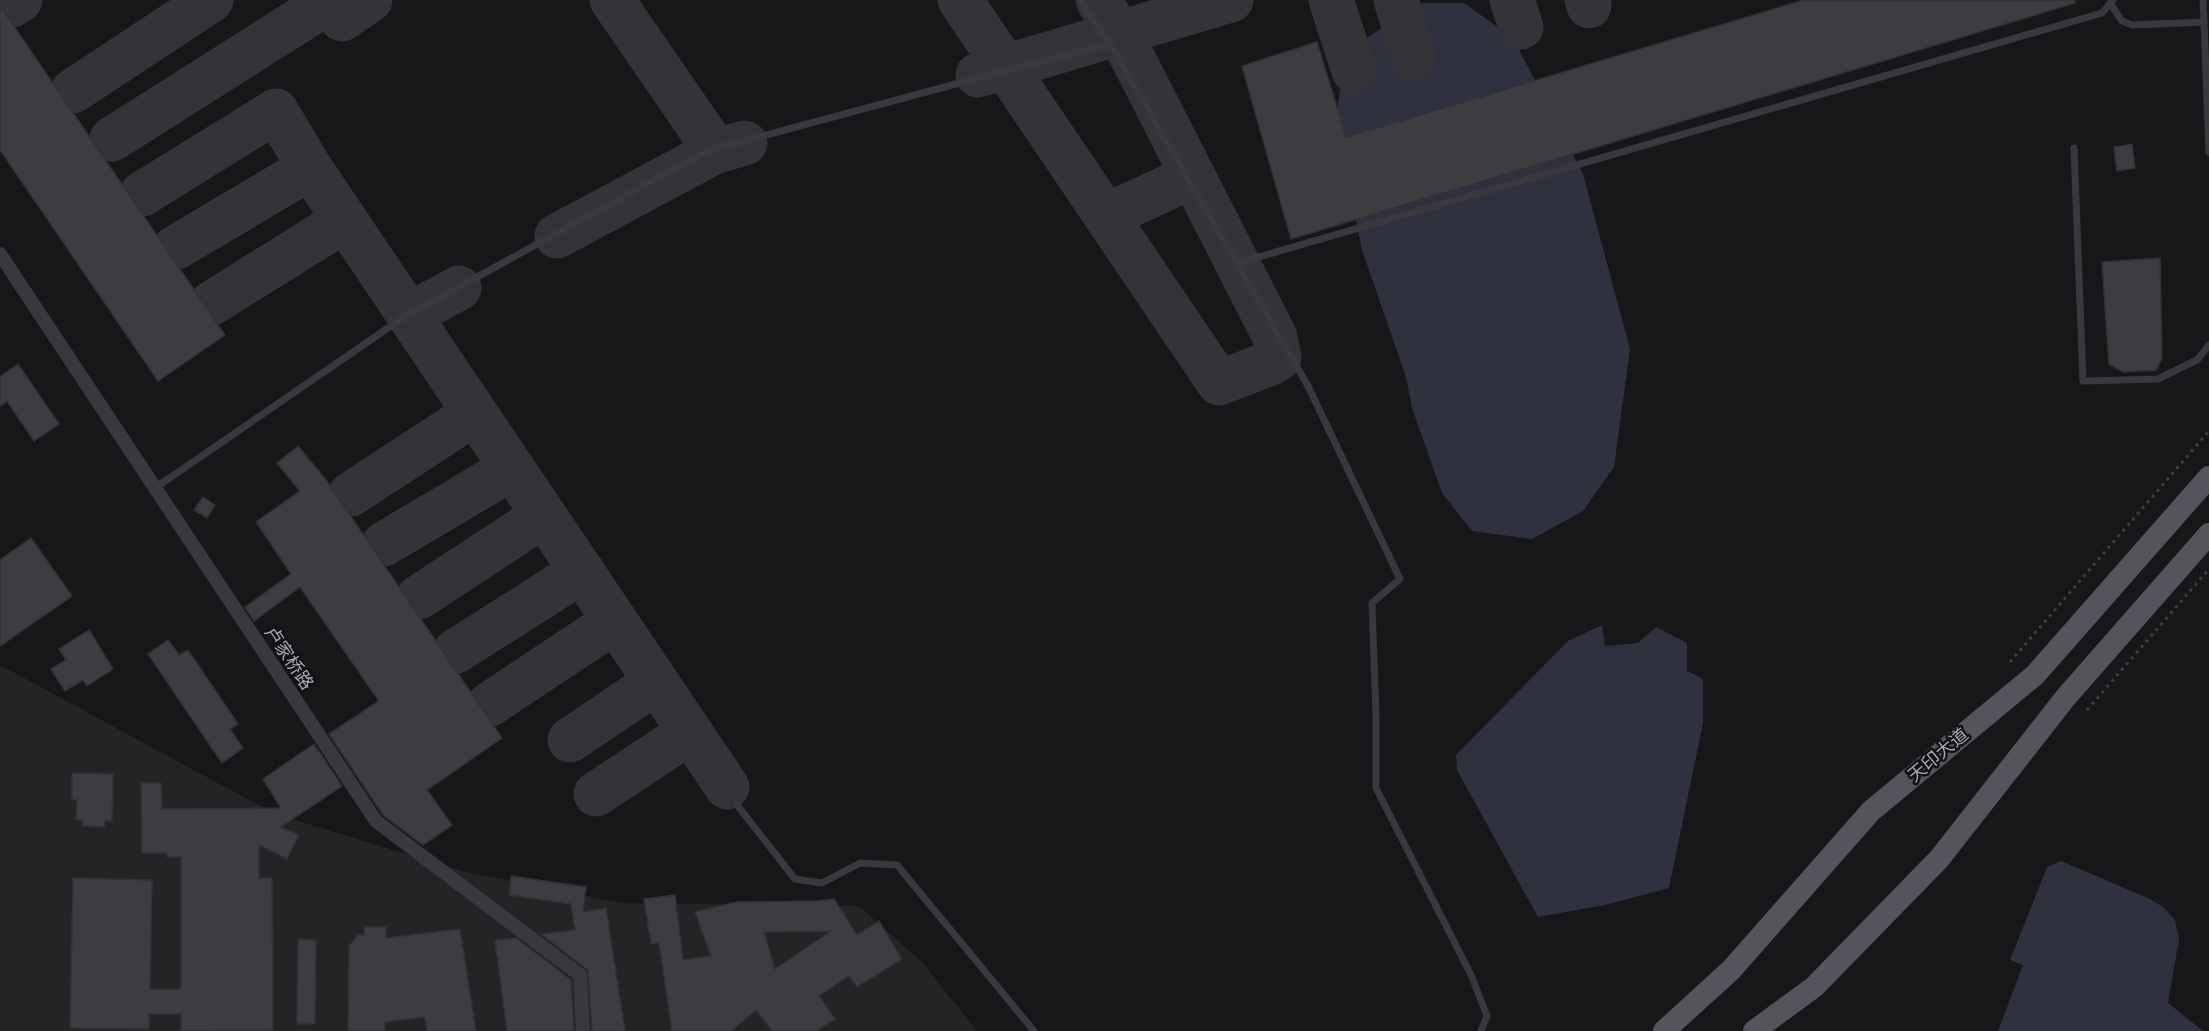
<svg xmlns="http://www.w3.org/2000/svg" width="2209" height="1031" viewBox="0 0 2209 1031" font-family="'Noto Sans','Noto Sans SC',sans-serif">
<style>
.built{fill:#242326}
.water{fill:#2f323e}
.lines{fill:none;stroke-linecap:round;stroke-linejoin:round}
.taxiway{stroke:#333338;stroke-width:45}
.building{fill:#3d3c40;stroke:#323135;stroke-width:1.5;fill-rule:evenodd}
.path{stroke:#3e3e45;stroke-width:3;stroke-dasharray:3 4.5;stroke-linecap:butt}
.service{stroke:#39383e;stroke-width:7}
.minor{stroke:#39383e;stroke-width:14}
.primary{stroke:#55545d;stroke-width:22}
.labels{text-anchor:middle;stroke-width:5;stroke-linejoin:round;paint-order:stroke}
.street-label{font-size:18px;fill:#a9a9b8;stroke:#121214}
</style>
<rect width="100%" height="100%" fill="#171719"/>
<!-- built -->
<polygon class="built" points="0,665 275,814 466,872 621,903 859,906 922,962 977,1031 0,1031"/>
<!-- water -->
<g class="water">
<polygon points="1423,3 1464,3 1513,38 1583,174 1630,349 1614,467 1583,511 1532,539 1472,531 1442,493 1412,408 1406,377 1362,250 1336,120 1343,64 1366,38"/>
<polygon points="1602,625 1605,646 1638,643 1656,627 1687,643 1687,671 1703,679 1703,723 1669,888 1605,905 1538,917 1457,770 1456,755 1568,641"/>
<polygon points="2061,861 2148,898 2163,907 2175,920 2179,939 2168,1003 2203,1031 1998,1031 2023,965 2010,960 2047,867"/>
</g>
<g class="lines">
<!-- taxiway -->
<g class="taxiway">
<polyline points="329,0 342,19 370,0"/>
<polyline points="612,0 716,151 745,143"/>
<polyline points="960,0 1219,383 1271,363 1279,358 1275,337 1120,33 1098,0"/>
<polyline points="1331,0 1354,71"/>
<polyline points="1396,0 1414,58"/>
<polyline points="1512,0 1521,27"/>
<polyline points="1587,0 1589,6"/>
<polyline points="12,5 20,0"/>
<polyline points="978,75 1231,0"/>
<polyline points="73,91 211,0"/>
<polyline points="112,139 330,1"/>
<polyline points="142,194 276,111 310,168 409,315 459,288"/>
<polyline points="1106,216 1193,176"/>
<polyline points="557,236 716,151"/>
<polyline points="175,248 310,168"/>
<polyline points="212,303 345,220"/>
<polyline points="409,315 727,787"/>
<polyline points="351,494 475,413"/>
<polyline points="384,544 512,468"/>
<polyline points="419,597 544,515"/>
<polyline points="456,651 582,571"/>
<polyline points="490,704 615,621"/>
<polyline points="570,740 656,682"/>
<polyline points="596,794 690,732"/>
</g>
</g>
<!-- building -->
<g class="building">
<polygon points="1804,0 2075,0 2075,3 1291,239 1242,66 1317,42 1346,137"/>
<polygon points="0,6 225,335 158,381 0,150"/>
<polygon points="2132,144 2135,168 2117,171 2114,147"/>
<polygon points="2160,258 2162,358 2156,370 2123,372 2109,364 2102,262"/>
<polygon points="18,364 59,424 34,441 7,401 0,406 0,377"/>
<polygon points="298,446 326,480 502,738 427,790 452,825 423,845 383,815 329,734 379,701 300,587 254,621 245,607 291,574 256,522 300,491 277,463"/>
<polygon points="203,497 215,505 207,518 194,510"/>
<polygon points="31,538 72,596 0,646 0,560"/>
<polygon points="89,630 113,669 87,686 83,680 65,691 51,669 66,660 59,649"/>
<polygon points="168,640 179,655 188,650 238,724 230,729 243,748 222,763 148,654"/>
<polygon points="314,744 342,786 281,827 299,835 287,859 259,845 259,878 272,878 273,1030 181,1031 181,1014 149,1014 149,1029 70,1028 73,878 152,880 150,989 181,989 181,857 167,857 167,853 142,853 141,783 161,783 162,809 281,808 263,779"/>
<polygon points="72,773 113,774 112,821 105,821 104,827 82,826 83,820 76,820 77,800 72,800"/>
<polygon points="511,876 586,887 583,912 606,908 625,1031 592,1031 588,970 541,934 575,930 571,904 509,895"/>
<path d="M675,895L683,960L711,956L695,912L736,902L817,901L834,899L857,935L879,921L902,959L857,987L849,976L819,996L835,1019L816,1031H772L756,1010L731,1031H672L659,943L651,944L644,899ZM831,931L775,969L764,932Z"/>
<polygon points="365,927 386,927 386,938 460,929 476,1031 427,1031 425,1017 385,1022 385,1031 348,1031 349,946 358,935 364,935"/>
<polygon points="516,938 571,980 574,1031 507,1031 495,940"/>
<polygon points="298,939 316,940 315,1024 297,1024"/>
</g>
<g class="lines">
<!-- path -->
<g class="path">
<polyline points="2010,662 2209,431"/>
<polyline points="2087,710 2209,569"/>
</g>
<!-- service -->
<g class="service">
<polyline points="1080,0 1110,44"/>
<polyline points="2110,3 2122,21 2132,25 2204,22 2203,0"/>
<polyline points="2204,22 2209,152"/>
<polyline points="2074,148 2083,381 2158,379 2197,360 2209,345"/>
<polyline points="1238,263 2102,13 2113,0"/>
<polyline points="155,488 404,317 707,151 993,74 1110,44 1308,386 1400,579 1372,603 1376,716 1376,788 1472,977 1487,1016 1481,1031"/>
<polyline points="737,805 795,879 822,883 860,863 897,865 1034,1031"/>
</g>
<!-- minor -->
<polyline class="minor" points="0,254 376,821 580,975 583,1031"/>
<!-- primary -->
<g class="primary">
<polyline points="1664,1031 1731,970 1871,811 2035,675 2209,477"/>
<polyline points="1754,1031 1814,987 1939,859 2066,697 2209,534"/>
</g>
</g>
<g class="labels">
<!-- street labels -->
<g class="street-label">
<text transform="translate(289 658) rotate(56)" y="6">卢家桥路</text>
<text transform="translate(1938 755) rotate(-40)" y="6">天印大道</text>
</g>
</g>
</svg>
